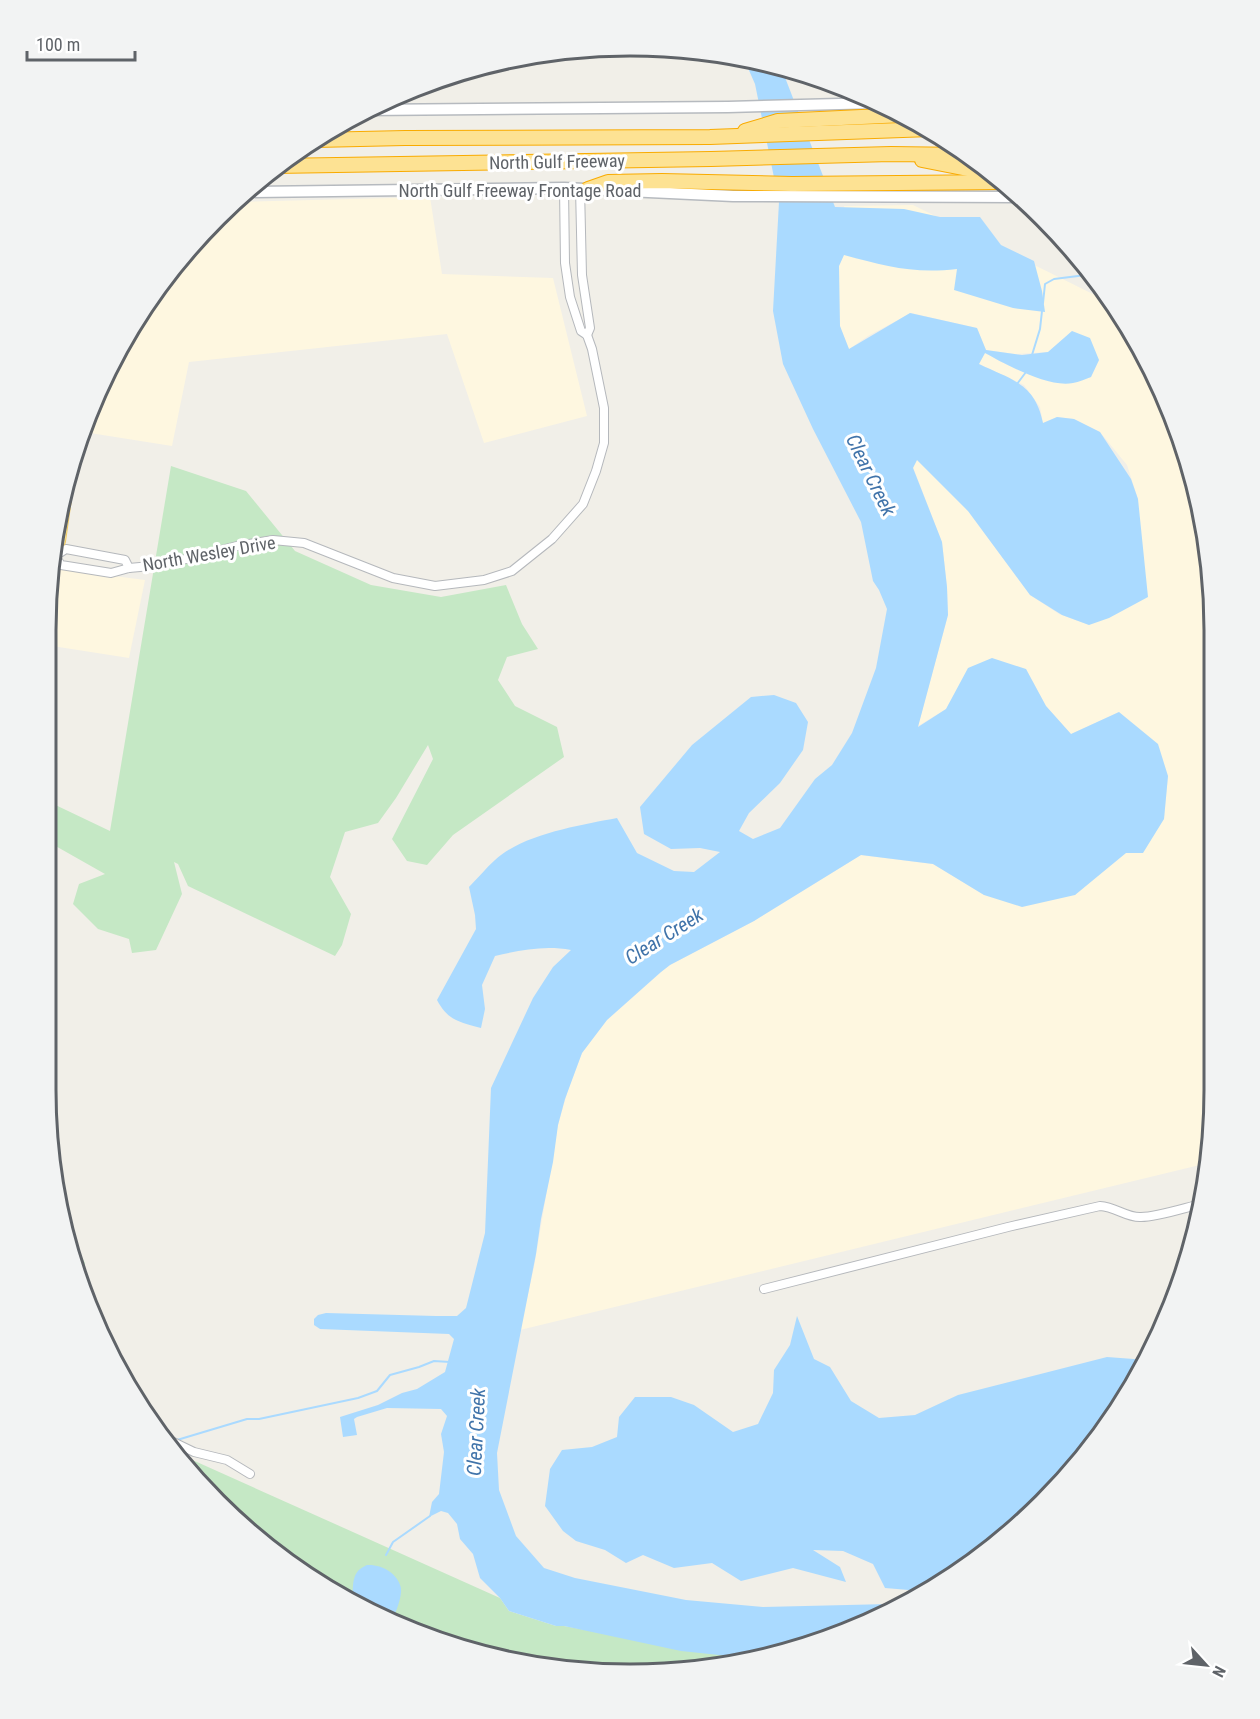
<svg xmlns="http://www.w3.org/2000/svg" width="1260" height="1719" viewBox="0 0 1260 1719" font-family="'Roboto Condensed',sans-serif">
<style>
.commercial{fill:#fef7e0}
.green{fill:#c5e8c5}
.water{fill:#aadaff}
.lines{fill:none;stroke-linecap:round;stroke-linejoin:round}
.stream{stroke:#aadaff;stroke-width:2}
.minor-casing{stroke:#b5b8bc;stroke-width:10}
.secondary-casing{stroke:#b6babf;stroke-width:13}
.primary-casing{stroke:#f2c960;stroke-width:14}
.motorway-casing{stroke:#f9ab00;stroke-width:16}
.minor{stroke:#fff;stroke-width:8}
.secondary{stroke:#fff;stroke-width:10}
.primary{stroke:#fff2af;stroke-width:12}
.motorway{stroke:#fde293;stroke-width:14}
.labels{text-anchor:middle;stroke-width:6;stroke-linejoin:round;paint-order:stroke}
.street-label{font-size:18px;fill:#5f6368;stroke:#fff}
.water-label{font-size:20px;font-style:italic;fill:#4174aa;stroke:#fff}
.rim{fill:none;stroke:#5f6368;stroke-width:3}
</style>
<rect width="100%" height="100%" fill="#f1efe8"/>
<!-- commercial -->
<g class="commercial">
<polygon points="430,197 442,274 553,278 587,416 484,443 447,334 189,362 172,446 90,433 81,433 90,406 143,305 190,244 236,202"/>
<polygon points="913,205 1111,303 1170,406 1210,553 1214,1128 1208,1163 520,1330 534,1267 558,1125 568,1090 582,1053 607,1020 661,972 670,965 754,921 861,855 933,864 984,895 1075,895 1164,819 1168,776 1119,712 1071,734 1046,706 1026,669 970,667 946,709 918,726 948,615 947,587 942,542 913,467 917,460 968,511 1030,595 1059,614 1089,625 1138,499 1127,465 1100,432 1074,419 1057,417 1043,423 1040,407 1024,385 979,364 985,353 1007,365 1071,383 1091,377 1099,360 1072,331 1048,352 1015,354 986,350 977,328 911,313 868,336 849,349 840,327 838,306 839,266 852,235 844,206"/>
<polygon points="59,569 145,580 129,658 46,645"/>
</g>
<!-- green -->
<g class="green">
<polygon points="171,466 246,491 295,551 371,585 441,597 506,585 522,624 538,649 507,657 498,680 515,706 557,727 564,757 453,835 427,865 407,861 392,839 433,759 428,745 396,798 378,823 345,832 330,877 351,914 342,945 335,956 188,886 178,864 174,862 182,894 156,950 132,953 129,939 98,929 73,904 79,884 105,874 45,840 45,800 110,831"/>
<polygon points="62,1220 85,1263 81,1275 65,1241"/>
<polygon points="179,1454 500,1598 509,1611 556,1626 564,1626 734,1657 748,1658 706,1669 516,1663 372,1614 245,1529"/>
</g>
<!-- water -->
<g class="water">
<path d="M744,59L781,67L835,207L904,209L940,217H980L1001,245L1034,261L1042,291L1045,312L1013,308L954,290L957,269C913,274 885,266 844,255L839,266L840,326L849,349L910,313L977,328L986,350L1022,355L1048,352L1072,331L1090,338L1099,360L1091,377C1085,379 1079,382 1073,383C1048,388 1007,365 985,353L979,364C1012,380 1035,383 1043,423L1057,417L1074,419L1100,432L1131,479L1138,499L1148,597L1109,618L1089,625L1062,615L1030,595L968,511L917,460L913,468L942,542L947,587L948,615L918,727L946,709L968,668L992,658L1026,669L1046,706L1071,734L1119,712L1158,744L1168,776L1164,819L1143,853H1126L1075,895L1022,907L984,895L933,864L861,855L754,921L670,965L661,972L607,1020L582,1053L565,1099L558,1125L553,1162L541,1219L536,1254L497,1453L499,1490L516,1536L544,1568L575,1578L686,1600L763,1607L889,1604L903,1601L854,1629L748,1658L681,1651L564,1626H556L509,1611L500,1598L480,1578L473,1554L460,1539L457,1524L448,1513L441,1511L429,1517L432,1502L439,1494L444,1452L441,1434L447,1416L441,1409L387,1408L357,1417L354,1419L357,1435L343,1437L340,1417L378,1405L402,1393L417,1389L445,1372L454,1339L449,1334L320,1329L314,1325V1319L318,1315L326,1313L436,1316H457L466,1308L485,1233L491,1088L533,998L553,967L571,950C545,945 521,950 495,956L482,985L485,1009L481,1028C460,1022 448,1021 437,1000L476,929L475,915L469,887C478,878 486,868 495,860C523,834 581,825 617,818L637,853L674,871L694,872L720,852L700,848L671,849L644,834L640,807L692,745L751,697L774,695L796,703L808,722L803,750L780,783L749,813L739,831L753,839L780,828L815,779L832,765L852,733L876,668L887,609L879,590L873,581L861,522L813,429L783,364L773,311L779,202L755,84Z"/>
<polygon points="797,1316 814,1359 830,1367 851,1401 879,1418 915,1415 958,1395 1107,1357 1147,1360 1070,1474 986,1553 921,1591 885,1588 873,1564 843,1551 813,1550 840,1567 846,1582 793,1568 741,1581 712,1563 674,1568 643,1555 626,1563 605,1550 576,1541 563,1531 545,1506 550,1469 562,1450 592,1447 617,1437 619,1417 635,1397 671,1397 694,1405 733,1432 758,1424 773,1393 774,1370 790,1345"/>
<path d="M367,1565C381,1564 398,1573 401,1588C402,1597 396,1612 392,1621L372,1614L352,1601C354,1585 350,1572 367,1565Z"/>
</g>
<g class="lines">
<!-- stream -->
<g class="stream">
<polyline points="1043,303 1045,284 1054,279 1094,274"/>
<polyline points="1032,355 1040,329 1042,311"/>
<polyline points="1017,384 1026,372"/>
<polyline points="177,1440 247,1419 259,1419 358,1398 377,1391 390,1375 419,1367 434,1361 450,1362"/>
<polyline points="386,1555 393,1542 430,1516"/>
</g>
<defs>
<g id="minor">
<polyline points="580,188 582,275 590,328 587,335"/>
<polyline points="55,556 61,565 111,573 129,568 162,565 237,546 273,540 304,543 393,578 435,586 484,580 512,571 552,539 583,504 596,471 604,443 604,408 592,349 587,335 581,331 570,297 565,263 564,188"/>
<polyline points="55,556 66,549 125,560 129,568"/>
<path d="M764,1289L1008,1227L1100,1206C1116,1207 1127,1218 1141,1217C1157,1217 1184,1208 1201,1204"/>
<polyline points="163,1437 194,1452 227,1460 250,1474"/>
</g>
<g id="secondary">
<polyline points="365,110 728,107 878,103"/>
<polyline points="246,192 564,188 733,196 1023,197"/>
</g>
<polyline id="primary" points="56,545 59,541 70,464"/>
<g id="motorway">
<polyline points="745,131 778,121 903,115"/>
<polyline points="315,140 405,138 710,137 931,129"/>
<polyline points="922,160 993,174"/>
<polyline points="274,166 711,159 891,154 966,155"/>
<polyline points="588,189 608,182 662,181 792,184 1005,182"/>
</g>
</defs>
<!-- minor casing -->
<use href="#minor" class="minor-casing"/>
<!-- secondary casing -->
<use href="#secondary" class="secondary-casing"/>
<!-- primary casing -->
<use href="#primary" class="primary-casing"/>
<!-- motorway casing -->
<use href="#motorway" class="motorway-casing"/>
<!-- minor -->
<use href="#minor" class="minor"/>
<!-- secondary -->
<use href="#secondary" class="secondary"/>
<!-- primary -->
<use href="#primary" class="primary"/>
<!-- motorway -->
<use href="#motorway" class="motorway"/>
</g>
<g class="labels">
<!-- street labels -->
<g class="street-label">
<text transform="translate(557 162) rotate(-1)" y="6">North Gulf Freeway</text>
<text x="520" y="197">North Gulf Freeway Frontage Road</text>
<text transform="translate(209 554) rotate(-10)" y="6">North Wesley Drive</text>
</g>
<!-- water labels -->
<g class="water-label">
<text transform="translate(871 475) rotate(64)" y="7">Clear Creek</text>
<text transform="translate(664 936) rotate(-32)" y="7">Clear Creek</text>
<text transform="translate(476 1432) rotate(-87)" y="7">Clear Creek</text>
</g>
</g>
<!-- crop -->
<path d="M0 0H1260V1719H0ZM630 56H630A574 574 0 0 1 1204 630V1090A574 574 0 0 1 630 1664H630A574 574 0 0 1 56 1090V630A574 574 0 0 1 630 56Z" fill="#f2f3f3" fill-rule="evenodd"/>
<path class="rim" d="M630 56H630A574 574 0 0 1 1204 630V1090A574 574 0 0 1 630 1664H630A574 574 0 0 1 56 1090V630A574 574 0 0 1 630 56Z"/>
<!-- north arrow -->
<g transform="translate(1206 1665) rotate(117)" stroke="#ffffff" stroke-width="4.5" paint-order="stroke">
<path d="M0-4.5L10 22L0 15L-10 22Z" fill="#5f6368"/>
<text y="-9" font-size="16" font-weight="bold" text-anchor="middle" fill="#5f6368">N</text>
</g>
<!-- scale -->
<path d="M27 51v9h108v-9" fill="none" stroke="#5f6368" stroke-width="3"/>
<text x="36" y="51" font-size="18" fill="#5f6368" stroke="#ffffff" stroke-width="4.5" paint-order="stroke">100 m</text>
</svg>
